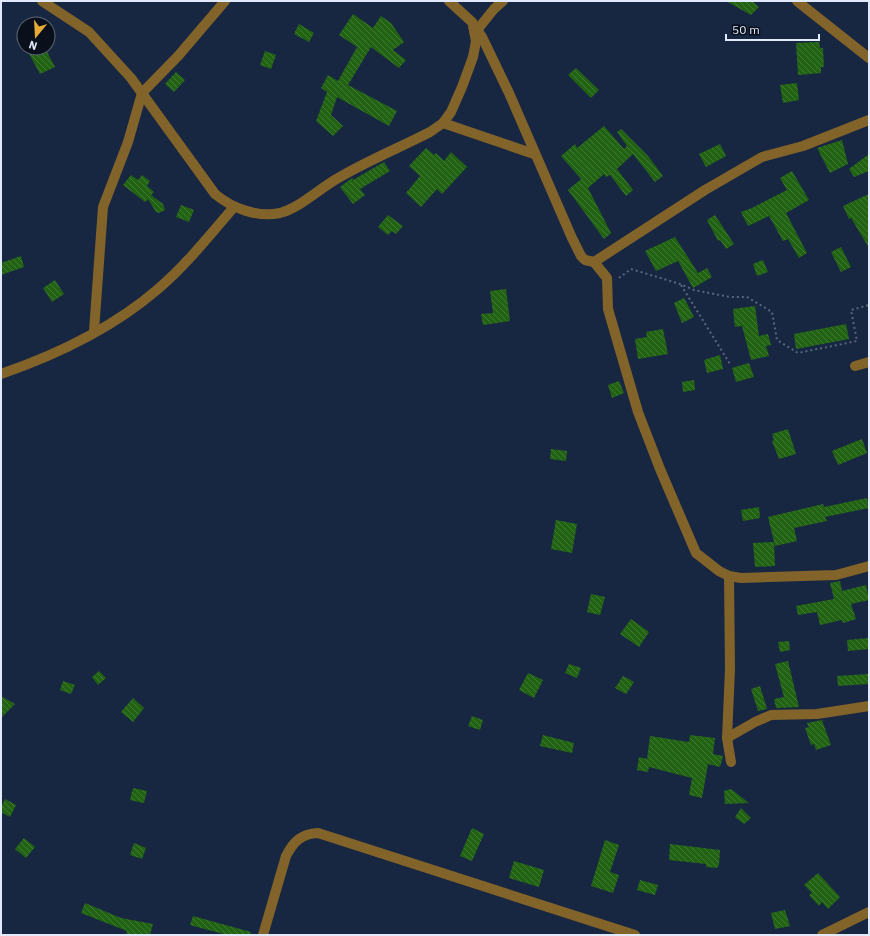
<svg xmlns="http://www.w3.org/2000/svg" width="870" height="936" viewBox="0 0 870 936" font-family="'IBM Plex Sans',sans-serif">
<style>
.building{fill:url(#building-back-hatch)}
.lines{fill:none;stroke-linecap:round;stroke-linejoin:round}
.path{stroke:#59667e;stroke-width:2;stroke-dasharray:2 3;stroke-linecap:butt}
.minor{stroke:#826329;stroke-width:10}
</style>
<defs>
<pattern id="building-back-hatch" width="6" height="6" patternUnits="userSpaceOnUse"><rect width="6" height="6" fill="#216313"/><path d="M-1 5l2 2M0 0l6 6M5-1l2 2" fill="none" stroke="#417a36"/></pattern>
</defs>
<rect width="100%" height="100%" fill="#182741"/>
<!-- building -->
<g class="building">
<polygon points="726,1 752,1 759,7 751,15"/>
<polygon points="353,14 373,28 381,16 391,23 404,42 393,50 406,60 399,68 371,47 348,85 397,111 389,126 337,97 331,115 343,126 333,136 316,121 327,92 321,88 328,75 338,81 357,47 339,35"/>
<polygon points="299,24 314,33 309,42 294,34"/>
<polygon points="819,42 820,48 823,48 824,67 821,67 821,73 798,75 796,43"/>
<polygon points="26,48 45,48 55,67 40,74"/>
<polygon points="265,51 276,55 271,69 260,65"/>
<polygon points="576,68 599,90 591,98 568,75"/>
<polygon points="176,72 185,80 174,92 165,84"/>
<polygon points="797,83 799,100 783,103 780,85"/>
<polygon points="604,126 624,149 627,146 617,132 621,129 648,156 663,176 655,182 633,154 617,169 633,190 626,196 610,175 606,177 604,174 588,188 611,233 604,239 568,190 581,179 561,156 575,144 577,148"/>
<polygon points="842,140 848,164 830,173 817,148"/>
<polygon points="720,144 726,156 706,167 699,154"/>
<polygon points="426,148 434,155 436,153 444,161 451,152 467,167 442,194 437,189 421,207 406,193 420,176 409,166"/>
<polygon points="869,154 869,171 854,177 849,169"/>
<polygon points="384,162 390,171 360,189 365,195 353,204 340,187 352,178 353,180"/>
<polygon points="792,171 809,200 786,213 807,253 799,258 788,239 783,241 769,216 748,226 741,212 752,208 787,190 780,178"/>
<polygon points="131,175 138,180 142,175 150,181 147,186 154,192 151,195 163,204 165,210 159,213 156,212 148,199 145,202 123,185"/>
<polygon points="869,194 869,248 851,218 849,219 843,206"/>
<polygon points="181,205 194,210 189,222 176,217"/>
<polygon points="388,215 403,226 396,234 392,231 388,235 378,227"/>
<polygon points="715,215 734,244 726,249 720,240 718,241 707,220"/>
<polygon points="675,237 698,273 707,268 712,277 693,288 678,261 656,271 645,251"/>
<polygon points="841,247 851,267 841,272 831,252"/>
<polygon points="21,256 24,267 1,275 1,263"/>
<polygon points="763,260 768,272 757,276 753,264"/>
<polygon points="55,280 64,294 52,302 43,288"/>
<polygon points="506,289 510,321 483,325 481,314 493,313 490,291"/>
<polygon points="684,298 694,317 682,323 674,303"/>
<polygon points="755,306 759,336 768,334 771,345 766,346 769,356 751,360 742,326 735,327 733,309"/>
<polygon points="846,324 849,339 796,349 794,334"/>
<polygon points="663,329 668,354 638,359 635,339 647,337 646,332"/>
<polygon points="720,355 723,369 707,373 704,360"/>
<polygon points="749,363 754,377 736,382 732,368"/>
<polygon points="694,380 695,390 683,392 682,382"/>
<polygon points="619,381 624,393 612,398 608,385"/>
<polygon points="788,429 796,454 779,459 772,441 774,440 772,434"/>
<polygon points="862,439 867,453 838,465 832,451"/>
<polygon points="551,449 567,451 566,461 550,459"/>
<polygon points="867,498 869,508 825,517 827,521 794,528 797,541 775,546 768,517 823,504 824,507"/>
<polygon points="759,507 760,518 743,521 741,510"/>
<polygon points="556,520 577,524 572,553 551,549"/>
<polygon points="774,542 775,566 755,567 753,543"/>
<polygon points="840,581 842,591 866,585 869,600 851,604 856,619 843,623 842,620 820,625 817,612 798,615 796,606 834,599 830,583"/>
<polygon points="591,594 605,597 600,615 587,612"/>
<polygon points="631,619 649,632 639,647 620,634"/>
<polygon points="869,638 869,649 848,651 847,640"/>
<polygon points="789,641 790,650 780,652 778,642"/>
<polygon points="788,661 799,707 776,708 774,699 784,697 775,664"/>
<polygon points="569,664 581,668 577,678 565,673"/>
<polygon points="99,671 106,678 98,685 92,677"/>
<polygon points="528,673 543,680 534,698 519,690"/>
<polygon points="869,674 869,684 838,686 837,676"/>
<polygon points="623,676 634,682 626,694 615,688"/>
<polygon points="63,681 75,685 71,694 60,690"/>
<polygon points="760,686 767,709 758,711 751,689"/>
<polygon points="1,696 15,704 1,718"/>
<polygon points="133,698 144,708 133,722 121,712"/>
<polygon points="472,716 483,720 480,730 468,726"/>
<polygon points="822,720 831,745 816,750 814,744 811,745 805,728 809,727 807,723"/>
<polygon points="543,735 574,743 572,753 540,746"/>
<polygon points="690,735 715,738 713,754 723,756 720,767 708,764 702,798 689,795 692,778 649,767 648,772 637,770 639,757 647,759 650,736 689,742"/>
<polygon points="133,788 147,791 144,803 130,800"/>
<polygon points="731,789 749,803 725,804 724,791"/>
<polygon points="5,799 16,805 10,817 1,812 1,807"/>
<polygon points="741,808 751,818 744,824 735,817"/>
<polygon points="472,828 484,834 472,861 460,856"/>
<polygon points="24,838 35,847 26,858 15,849"/>
<polygon points="605,840 619,845 610,872 619,875 613,893 591,886"/>
<polygon points="134,843 146,848 142,859 130,855"/>
<polygon points="670,844 720,850 719,865 717,868 706,867 706,864 669,860"/>
<polygon points="514,861 544,870 539,887 509,878"/>
<polygon points="818,873 840,897 828,909 822,902 819,906 809,895 812,893 804,885"/>
<polygon points="640,880 658,885 655,895 637,890"/>
<polygon points="85,903 121,918 153,924 150,935 126,935 127,931 81,913"/>
<polygon points="785,910 790,926 775,929 771,913"/>
<polygon points="193,916 251,932 250,935 227,935 190,925"/>
</g>
<g class="lines">
<!-- path -->
<g class="path">
<polyline points="619,278 631,269 680,284 694,290 730,297 747,297 772,312 777,340 798,353 857,341 851,310 869,305"/>
<polyline points="681,285 730,364"/>
</g>
<!-- minor -->
<g class="minor">
<path d="M42,1L89,32L131,78L215,194C232,208 257,218 280,213C300,208 321,187 340,177C369,160 401,147 430,132L443,123L451,112L462,87L473,57L476,41L473,26"/>
<polyline points="449,1 472,22 482,37 509,93 572,238 581,256 585,260 594,262 607,278 608,309 638,412 660,469 696,553 719,571 729,576 741,578 836,575 869,566"/>
<polyline points="797,1 869,58"/>
<polyline points="478,29 494,9 503,1"/>
<polyline points="443,123 534,154"/>
<polyline points="594,262 705,190 762,157 803,146 869,120"/>
<polyline points="94,331 103,207 128,142 142,93 179,55 225,1"/>
<polyline points="855,366 869,362"/>
<path d="M1,374C56,355 114,327 158,289C186,265 210,235 234,207"/>
<polyline points="729,576 730,669 727,738 731,762"/>
<polyline points="727,738 755,722 771,715 817,714 869,706"/>
<path d="M263,935L286,856C294,841 301,834 318,833L635,935"/>
<polyline points="822,935 869,912"/>
</g>
</g>
<!-- border -->
<rect width="870" height="936" fill="none" stroke="#e0eafc" stroke-width="4"/>
<!-- north arrow -->
<g transform="translate(36 36) rotate(198)"><circle r="19" fill="#09101b" stroke="#5f6775"/>
<path d="M0-3L7 15L0 10L-7 15Z" fill="#e6ac36"/>
<text y="-6" font-size="11" font-weight="bold" text-anchor="middle" fill="#e0eafc">N</text>
</g>
<!-- scale -->
<path d="M726 34v6h93v-6" fill="none" stroke="#e0eafc" stroke-width="2"/>
<text x="732" y="34" font-size="12" fill="#e0eafc" stroke="#09101b" stroke-width="3" paint-order="stroke">50 m</text>
</svg>
